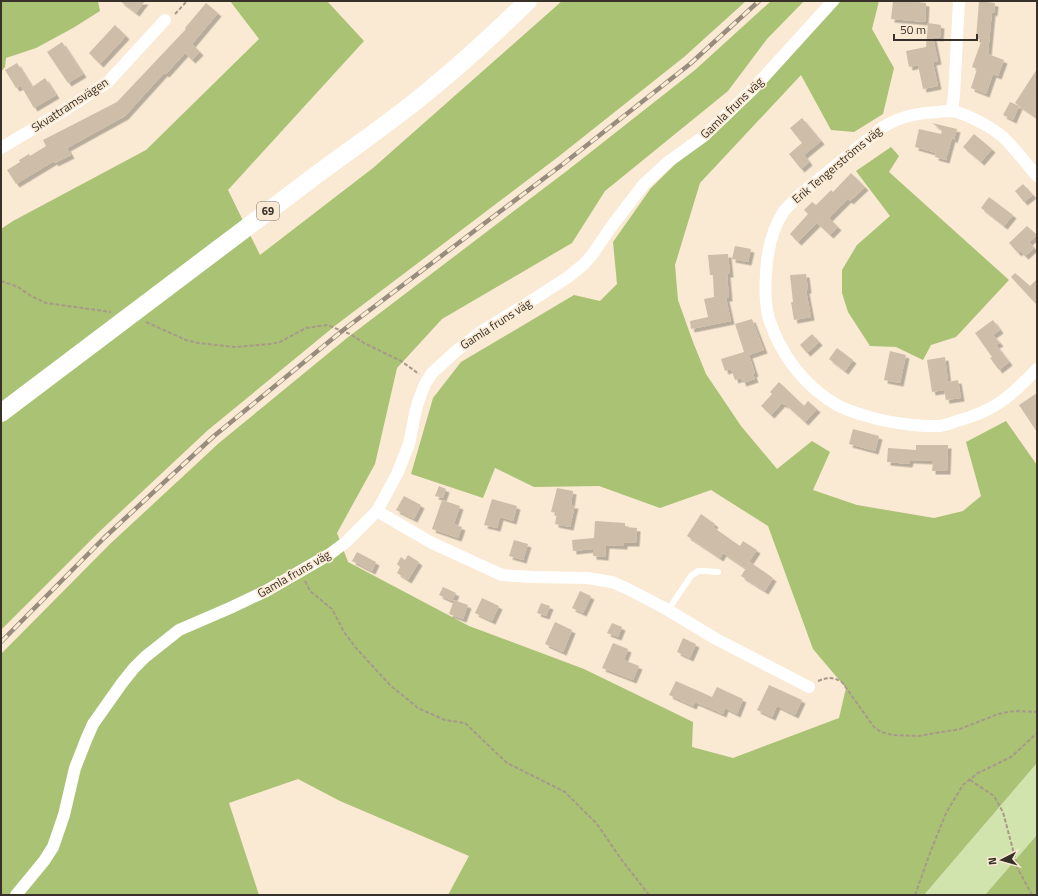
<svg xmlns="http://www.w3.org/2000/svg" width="1038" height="896" viewBox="0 0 1038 896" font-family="'Titillium Web',sans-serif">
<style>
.green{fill:#d1e4ad}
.forest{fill:#a9c274}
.building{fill:#cebea9;filter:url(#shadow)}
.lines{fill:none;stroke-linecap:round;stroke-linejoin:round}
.path{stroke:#a79a8a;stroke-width:2;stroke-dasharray:4 2;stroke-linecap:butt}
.lane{stroke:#fff;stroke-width:6}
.street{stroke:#fff;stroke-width:12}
.primary{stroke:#fff;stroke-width:18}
.rail-casing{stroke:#978c7d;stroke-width:4.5}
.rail{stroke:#fae9d3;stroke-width:3;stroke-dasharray:9;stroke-linecap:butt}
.labels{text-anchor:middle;stroke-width:3.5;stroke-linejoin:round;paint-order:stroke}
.shield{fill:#fae9d3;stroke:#72685c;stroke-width:1}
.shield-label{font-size:11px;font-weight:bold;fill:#383129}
.street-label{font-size:12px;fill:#383129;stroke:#fae9d3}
</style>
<defs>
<filter id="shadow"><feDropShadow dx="3.5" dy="3.5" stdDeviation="0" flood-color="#0004"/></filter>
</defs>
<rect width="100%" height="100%" fill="#fae9d3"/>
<!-- green -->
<polygon class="green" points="1037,763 1037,836 985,895 924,895"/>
<!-- forest -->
<g class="forest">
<polygon points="1,1 98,1 100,11 73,28 36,48 6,58 5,67 1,72"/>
<polygon points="230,1 327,1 364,41 228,190 260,255 373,168 562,1 746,1 684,57 558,157 336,325 208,430 99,532 1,630 1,229 13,221 146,150 259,39"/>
<polygon points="771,1 804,1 767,39 728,91 605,191 572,243 442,319 397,368 375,464 337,533 348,562 469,626 584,669 693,722 692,747 733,758 839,718 846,688 813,649 768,526 711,490 660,508 599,486 534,487 495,468 483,498 411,474 433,398 461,362 574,295 600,301 617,284 613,242 651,188 841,1 879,1 872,29 894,68 883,114 854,132 831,130 801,75 700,183 675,265 678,300 693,342 706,374 741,426 777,469 812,441 830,452 813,490 857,505 934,518 963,511 981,496 966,442 1006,421 1037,465 1037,763 924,895 448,895 469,856 340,801 298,779 229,803 259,895 1,895 1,654 110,544 219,443 347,338 568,170 695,70"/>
<polygon points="891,147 899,156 889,172 1009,280 956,337 931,345 923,360 896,347 870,346 848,312 842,293 842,270 857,245 890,216 856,171"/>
<polygon points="1037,835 1037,895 985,895"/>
</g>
<!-- building -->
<g class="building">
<polygon points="120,1 145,1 136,13"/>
<polygon points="893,1 910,1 926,3 925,22 891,19"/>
<polygon points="979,1 995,3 994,13 992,12 988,54 1004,60 998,76 993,74 986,94 971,88 977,69 972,67 982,39 976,39"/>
<polygon points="206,3 218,13 192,44 200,52 192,60 185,53 166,74 164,73 125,116 67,148 71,155 55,163 54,161 16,184 7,170 20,162 19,160 29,154 30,156 46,146 43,140 117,102 186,29 185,28"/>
<polygon points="928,23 941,25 940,38 933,37 938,61 933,62 938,86 923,89 918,65 909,67 906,51 926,47"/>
<polygon points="115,25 126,36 100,64 89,53"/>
<polygon points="62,42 83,74 68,83 47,52"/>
<polygon points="17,63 32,87 45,78 56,95 34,108 21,86 16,88 5,70"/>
<polygon points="1037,69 1037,90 1034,95 1037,97 1037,118 1015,103"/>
<polygon points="1010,102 1019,106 1013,120 1003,115"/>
<polygon points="802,118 821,141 804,155 809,162 801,169 789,154 802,143 790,128"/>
<polygon points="932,123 957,129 954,140 952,138 946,160 935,157 936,153 915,147 919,129 941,134 942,130"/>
<polygon points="974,134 992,149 981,162 963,147"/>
<polygon points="851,173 865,187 850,201 848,199 829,218 838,227 830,235 817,223 798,242 790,234 808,214 804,210 812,202 816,205 831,190 833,192"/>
<polygon points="1023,184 1033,195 1024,202 1015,191"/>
<polygon points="989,197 1013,215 1004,226 981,208"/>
<polygon points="1027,226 1037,235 1029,242 1034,248 1025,256 1020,251 1018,253 1009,243"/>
<polygon points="735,246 751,249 748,262 732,259"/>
<polygon points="728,254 730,274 727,274 729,298 726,298 731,321 691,329 690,321 708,317 704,299 714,297 713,275 710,275 708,255"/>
<polygon points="1015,273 1030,286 1037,279 1037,305 1011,277"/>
<polygon points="806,274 808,290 806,290 811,317 794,320 791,302 793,302 790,275"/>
<polygon points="752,319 764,350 749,355 755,373 753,374 755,379 743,383 741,378 735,380 731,369 725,371 721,359 744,352 735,324"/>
<polygon points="993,320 1000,330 993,335 1000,343 996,345 1009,362 999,370 990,358 992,357 975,333"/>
<polygon points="812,334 819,342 807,353 800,345"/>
<polygon points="837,348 853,360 845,371 829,359"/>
<polygon points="890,351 906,355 900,383 884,380"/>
<polygon points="945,357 948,382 958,380 961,398 946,400 944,390 932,392 927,360"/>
<polygon points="779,382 804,406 808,401 817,409 805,422 785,404 784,405 782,403 771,415 761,406 772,394 770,392"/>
<polygon points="1037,393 1037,432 1019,405"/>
<polygon points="853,429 879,436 875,451 849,444"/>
<polygon points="916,445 948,445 947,471 932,471 933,461 910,460 909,464 887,462 888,448 916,450"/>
<polygon points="439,486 446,489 443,498 435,496"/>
<polygon points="557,488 573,491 571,505 575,505 570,527 555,524 557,513 551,512"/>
<polygon points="404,496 421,505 414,519 396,510"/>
<polygon points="492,499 517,506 513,521 500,517 497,528 484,525"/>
<polygon points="442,500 460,506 454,524 462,527 458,538 432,529"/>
<polygon points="701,514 715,524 713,527 740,546 743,541 757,550 745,568 723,553 720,558 687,536"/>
<polygon points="595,521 625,523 625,527 637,528 636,543 624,543 624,546 606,545 605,557 593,556 593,549 573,551 572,540 594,538"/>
<polygon points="514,540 528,544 523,560 509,556"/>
<polygon points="357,552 376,562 372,571 352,561"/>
<polygon points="408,555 419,562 408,580 397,573 400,567 397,564 401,557 405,560"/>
<polygon points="750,562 773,578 765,591 741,576"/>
<polygon points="443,587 456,593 452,601 439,595"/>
<polygon points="580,591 591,596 583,613 572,608"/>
<polygon points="482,598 499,606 492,621 475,613"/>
<polygon points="454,600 468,605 463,619 449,614"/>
<polygon points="541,603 550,606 546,616 537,613"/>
<polygon points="555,622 572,630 563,652 545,644"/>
<polygon points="612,623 622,627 618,637 607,633"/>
<polygon points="683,638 696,644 690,658 677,652"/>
<polygon points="613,643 628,649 624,660 639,666 633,680 602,668"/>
<polygon points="676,681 712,697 717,687 743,699 737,714 725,708 723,714 695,702 693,706 669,695"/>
<polygon points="769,685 802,700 795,715 777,706 772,717 757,710"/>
</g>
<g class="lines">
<!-- path -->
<g class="path">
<polyline points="175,14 187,1"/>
<polyline points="1,281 18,287 31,296 46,303 111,312"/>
<polyline points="146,322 186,340 198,343 235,347 271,344 280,342 306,328 327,325 350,334 364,343 401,361 419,374"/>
<polyline points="305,581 310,591 332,609 344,632 356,648 390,685 418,708 445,720 465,723 507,763 565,792 597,824 621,859 649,895"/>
<path d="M818,681C828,677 833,677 842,682L874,727L881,732L892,735L918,736L960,729L998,714L1014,711L1037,712"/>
<polyline points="970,780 994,796 1003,812 1018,869 1032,895"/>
<polyline points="915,895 930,853 946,813 963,785 978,773 1011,757 1037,733"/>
</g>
<!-- lane -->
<polyline class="lane" points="668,610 691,576 698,571 704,571 718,572"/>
<!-- street -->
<g class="street">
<polyline points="952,111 954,95 959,1"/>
<polyline points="1,148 68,108 108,82 165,20"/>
<path d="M1037,176C1026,163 1015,149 1003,137C993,128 964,112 951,111C947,111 943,111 939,112C918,113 901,116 883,127L797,197C793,202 788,206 784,211C772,229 767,252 766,274C765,289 765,305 769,319C781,355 804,386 837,405C850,412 863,415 877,419C893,423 908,425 925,426C930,426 935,426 940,426C946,425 952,423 957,421C972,417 987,411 999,403C1013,394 1025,381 1037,369"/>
<polyline points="377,511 432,543 502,575 532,577 587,578 612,582 628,589 668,610 716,639 809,687"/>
<polyline points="16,895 44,861 53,847 64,815 75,768 86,740 93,724 122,683 134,668 145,657 179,630 230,608 266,591 330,554 346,542 377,511 397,474 409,444 416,409 421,394 425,384 432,373 455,352 482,331 531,301 568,277 583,265 592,255 611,227 644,184 668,162 704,136 752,90 833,1"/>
</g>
<!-- primary -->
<path class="primary" d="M1,413C101,338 200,263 299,188C343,154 391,123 433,87C466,60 497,31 528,1"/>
<defs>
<polyline id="rail" points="1,642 104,538 214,436 342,331 563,164 690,64 759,1"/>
</defs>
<!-- rail casing -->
<use href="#rail" class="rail-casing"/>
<!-- rail -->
<use href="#rail" class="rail"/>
</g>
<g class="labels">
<!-- shield labels -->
<rect class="shield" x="257" y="202" width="22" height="18" rx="3"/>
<g class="shield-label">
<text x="268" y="215">69</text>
</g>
<!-- street labels -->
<g class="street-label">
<text transform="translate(70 105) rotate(-33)" y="4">Skvattramsvägen</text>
<text transform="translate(732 108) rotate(-44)" y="4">Gamla fruns väg</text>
<text transform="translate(837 165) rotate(-40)" y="4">Erik Tengerströms väg</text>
<text transform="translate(496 324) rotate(-33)" y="4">Gamla fruns väg</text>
<text transform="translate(294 574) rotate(-30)" y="4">Gamla fruns väg</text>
</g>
</g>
<!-- border -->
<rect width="1038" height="896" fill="none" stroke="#383129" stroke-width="4"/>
<!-- north arrow -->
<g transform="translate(1002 860) rotate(264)" stroke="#fae9d3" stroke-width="3" paint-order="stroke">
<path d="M0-3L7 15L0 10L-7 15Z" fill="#383129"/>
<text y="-6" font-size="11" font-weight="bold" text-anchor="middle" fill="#383129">N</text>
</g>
<!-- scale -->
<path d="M894 34v6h83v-6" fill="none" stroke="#383129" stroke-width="2"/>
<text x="900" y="34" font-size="12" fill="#383129" stroke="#fae9d3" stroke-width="3" paint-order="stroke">50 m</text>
</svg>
